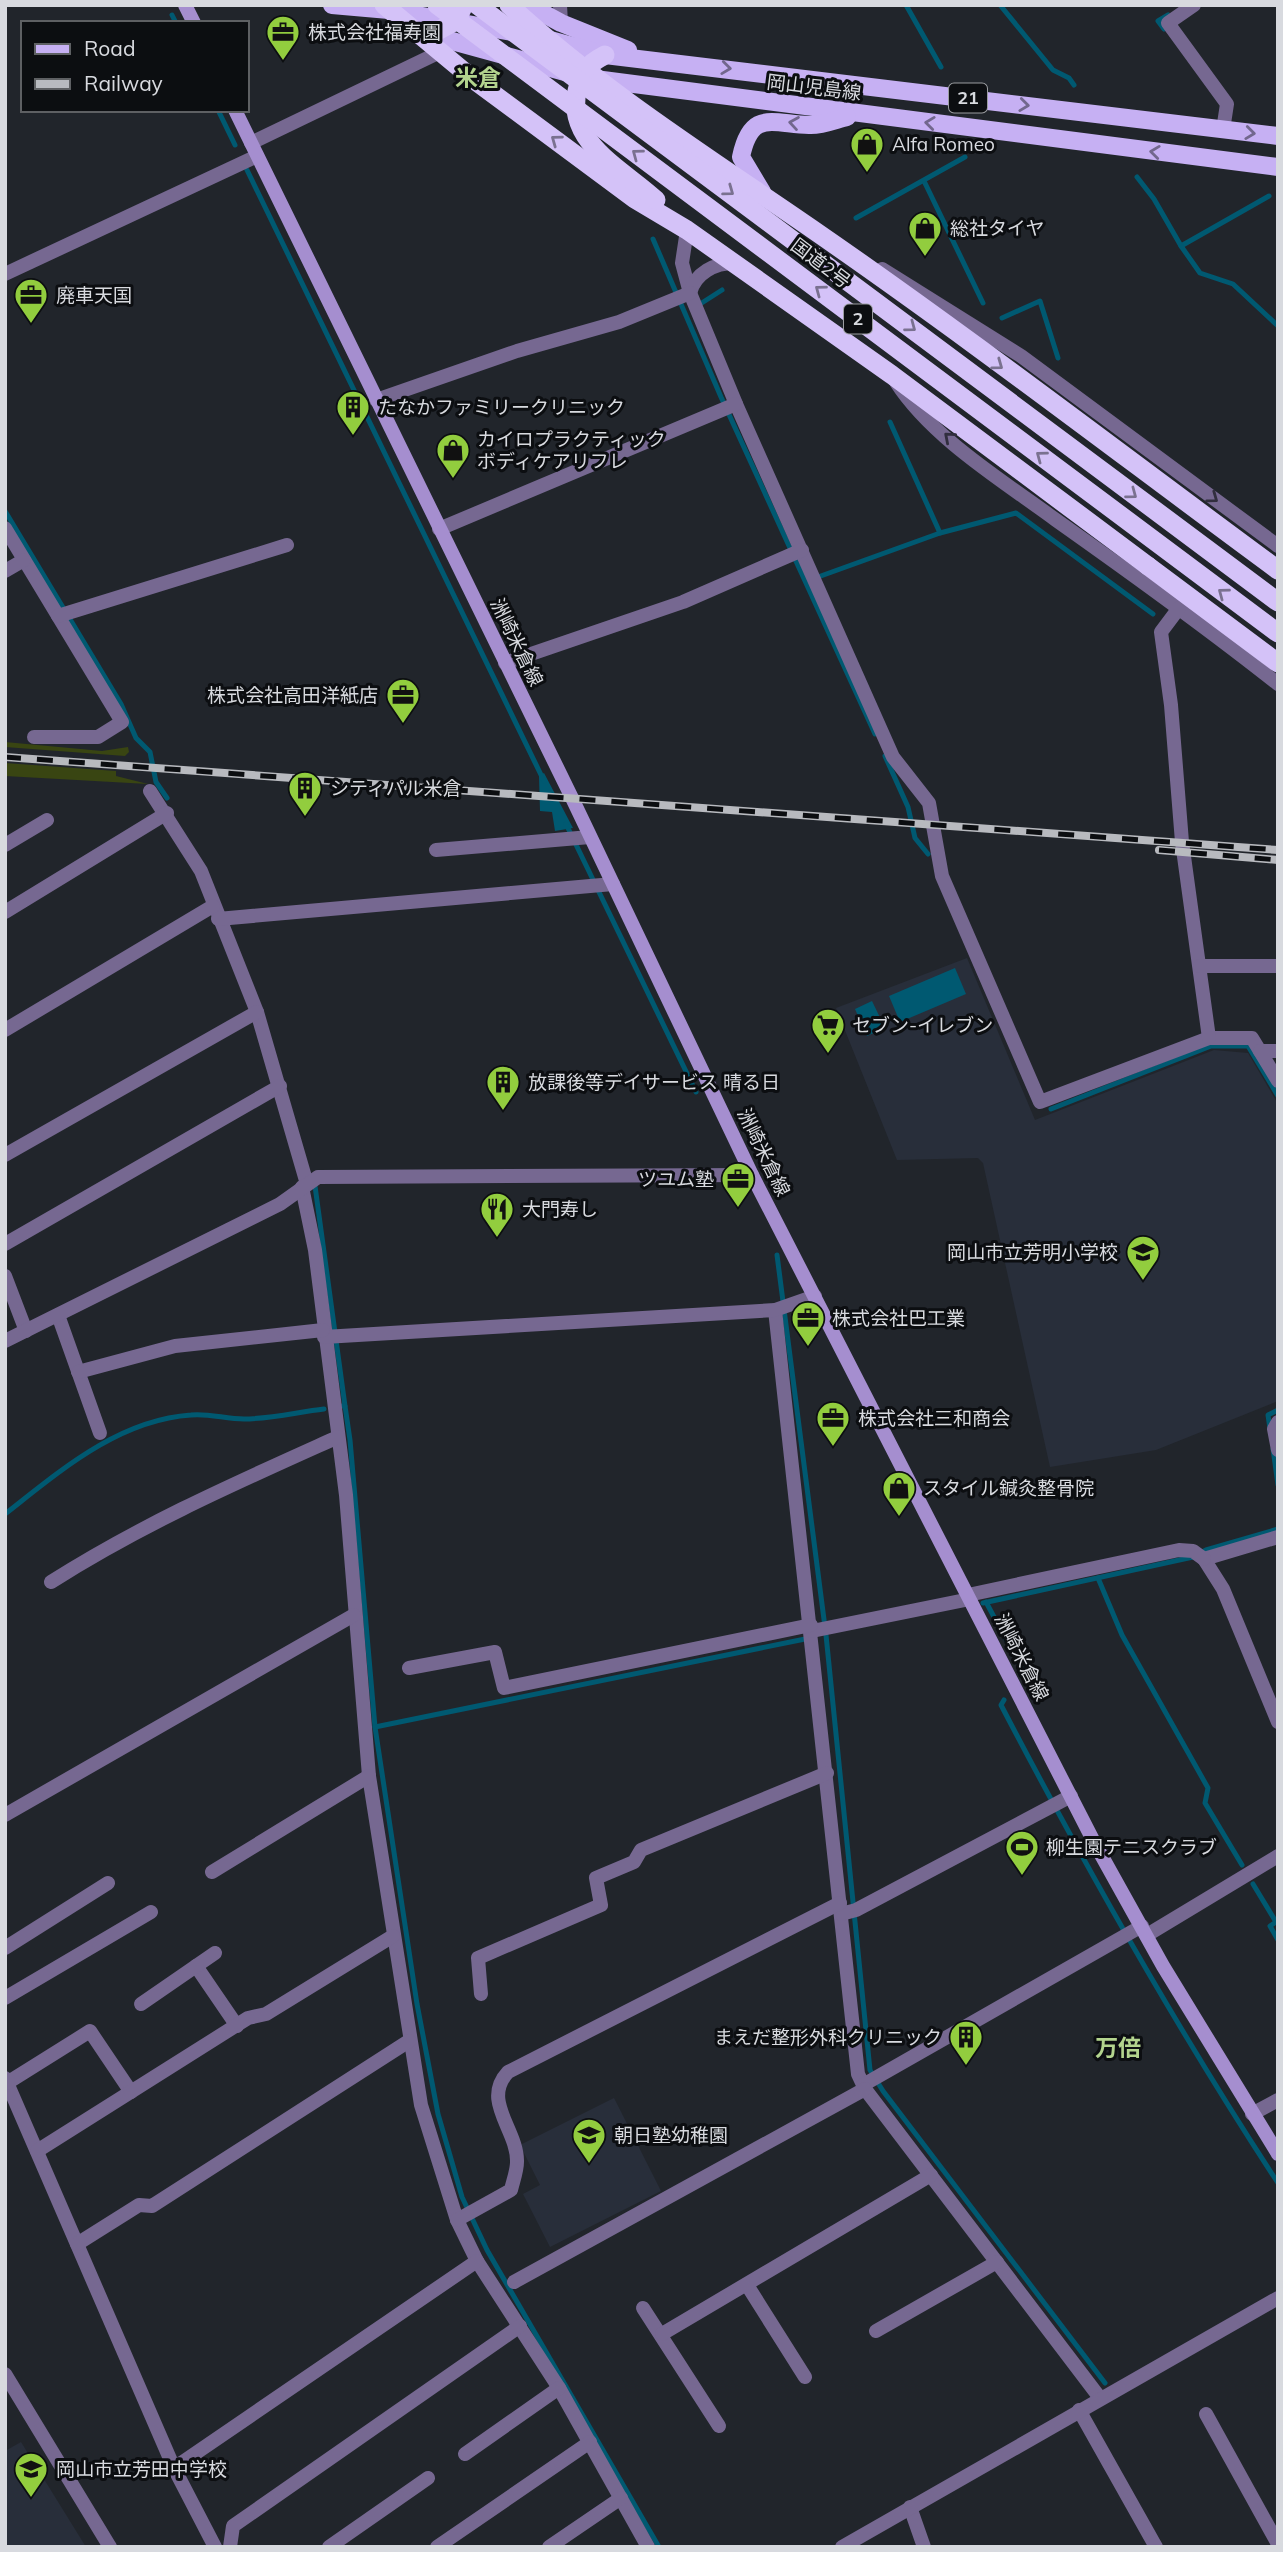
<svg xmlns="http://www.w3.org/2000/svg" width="1283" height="2552" viewBox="0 0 1283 2552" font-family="Mulish,'Noto Sans JP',sans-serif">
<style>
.built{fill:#282e3a}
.green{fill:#394512}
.water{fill:#005971}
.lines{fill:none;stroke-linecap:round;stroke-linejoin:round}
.stream{stroke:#005971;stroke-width:5}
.minor{stroke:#766891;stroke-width:14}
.secondary{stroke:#a58ecf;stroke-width:14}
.primary{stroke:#c6b0f3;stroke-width:18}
.trunk{stroke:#d4c2f8;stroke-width:19}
.rail-casing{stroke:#b8babf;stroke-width:8}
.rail{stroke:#0c0e11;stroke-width:5;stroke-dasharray:16;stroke-linecap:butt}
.trunk-bridge{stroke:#d4c2f8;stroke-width:19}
.oneway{stroke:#72678d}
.oneway2{stroke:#7a7190}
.oneway3{stroke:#312e3e}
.labels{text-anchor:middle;stroke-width:6;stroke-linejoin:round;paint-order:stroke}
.shield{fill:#0c0e11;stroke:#9b9da1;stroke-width:2}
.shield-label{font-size:18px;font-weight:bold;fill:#d8dadf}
.poi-label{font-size:19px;fill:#d8dadf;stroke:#0c0e11;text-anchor:start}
.street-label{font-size:19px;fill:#d8dadf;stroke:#0c0e11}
.quarter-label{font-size:23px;font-weight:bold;fill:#b3d48e;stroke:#0c0e11}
</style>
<rect width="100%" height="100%" fill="#21252b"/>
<!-- built -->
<g class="built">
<polygon points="967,958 1035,1120 1214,1050 1248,1053 1278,1104 1278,1401 1156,1450 1050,1467 983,1163 978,1158 897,1160 836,1008"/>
<polygon points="614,2098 661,2191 550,2247 523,2194 540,2185 520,2145"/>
<polygon points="21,2442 86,2547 5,2547 5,2451"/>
</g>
<!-- green -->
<g class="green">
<polygon points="5,742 102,751 128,747 129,752 125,756 5,747"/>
<polygon points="5,763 116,771 116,776 148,784 5,776"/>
</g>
<!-- water -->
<g class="water">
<polygon points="544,773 573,828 555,831 552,812 540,811 539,776"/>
<polygon points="955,968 966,994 900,1022 889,996"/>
<polygon points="872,1001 885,1028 867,1036 855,1009"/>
</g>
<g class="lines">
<!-- stream -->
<g class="stream">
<polyline points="906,5 941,67"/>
<polyline points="1000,5 1053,70 1069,78 1074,85"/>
<polyline points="172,15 176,23"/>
<polyline points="1164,29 1158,21 1168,15"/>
<polyline points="218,110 235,145"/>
<polyline points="247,170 544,781"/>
<polyline points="1137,177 1154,199 1181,246 1269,196"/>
<polyline points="924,181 983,303"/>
<polyline points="856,218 965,157"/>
<polyline points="653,239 721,397 875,734"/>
<polyline points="1181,246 1200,273 1233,284 1278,326"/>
<polyline points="697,306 722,290"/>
<polyline points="1002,318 1040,301 1058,358"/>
<polyline points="890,422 940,533 1016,513 1153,614"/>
<polyline points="5,511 121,704 136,738 150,752 156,782 167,798"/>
<polyline points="818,577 940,533"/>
<polyline points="885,756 908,807 915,838 928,854"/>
<polyline points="566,824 696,1092"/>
<polyline points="1051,1109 1211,1046 1248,1046 1278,1096"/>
<polyline points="315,1186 345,1406"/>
<polyline points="777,1255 826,1635 870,2070 883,2091 1105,2383"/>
<polyline points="342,1406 345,1406 350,1440 375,1727 417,2004 438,2114 462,2197 487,2250 659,2547"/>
<polyline points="1270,1429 1268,1415 1278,1410"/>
<polyline points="1273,1449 1278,1485"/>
<path d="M5,1514C60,1471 118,1420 191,1415C208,1413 226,1419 244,1419C270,1419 298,1412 324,1409"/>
<polyline points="1098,1578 1122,1635 1208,1788 1205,1803 1242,1865"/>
<polyline points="986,1602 1023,1671 1021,1674"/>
<polyline points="983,1603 1193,1557 1206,1550 1278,1529"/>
<path d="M1004,1700L1001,1705C1086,1868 1177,2029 1278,2183"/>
<polyline points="375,1727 810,1638"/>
<polyline points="1253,1884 1276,1922 1270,1926 1278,1940"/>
</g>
<!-- minor -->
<g class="minor">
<polyline points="560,5 561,23"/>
<polyline points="1194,5 1168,23 1227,104 1223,130"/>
<polyline points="251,143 440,52"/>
<polyline points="687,230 682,263 690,293 736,404 893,757 929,803 942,876 1040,1102 1209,1038 1252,1038 1278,1081"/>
<polyline points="882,269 1021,356 1278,546"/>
<polyline points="5,274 257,156"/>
<path d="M690,293C695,273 715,263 734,263"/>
<path d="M896,382C932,438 1003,481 1056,520C1131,573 1206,627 1278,684"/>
<polyline points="376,400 517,351 619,322 690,293"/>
<polyline points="5,528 122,722 98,737 34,737"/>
<polyline points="439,529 736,404"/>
<polyline points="5,571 24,560"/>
<polyline points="1179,608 1161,632 1171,705 1182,842 1209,1038"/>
<polyline points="58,616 287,545"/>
<polyline points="505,663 683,602 802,550"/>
<polyline points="150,791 201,871 257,1012 307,1184"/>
<polyline points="5,845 47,820"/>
<polyline points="436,850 590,837"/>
<polyline points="5,912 167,813"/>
<polyline points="218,919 613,884"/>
<polyline points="1200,966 1278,966"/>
<polyline points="5,1030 213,906"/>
<polyline points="1260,1051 1278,1051"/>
<polyline points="5,1155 257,1012"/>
<polyline points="302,1187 315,1250 346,1495 369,1776 421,2105 457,2220 477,2261 559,2388 648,2547"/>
<polyline points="5,1244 280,1086"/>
<polyline points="5,1276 26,1331"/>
<polyline points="775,1310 858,2074 865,2089 1100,2398"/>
<polyline points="58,1315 100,1433"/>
<polyline points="324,1337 775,1310 815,1296"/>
<polyline points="5,1341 280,1204 318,1177 752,1175"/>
<polyline points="78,1372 175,1346 323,1330"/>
<polyline points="1278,1422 1274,1429 1278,1450"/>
<polyline points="1278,1537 1204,1559 1223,1589 1278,1722"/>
<path d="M51,1582C144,1523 238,1482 338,1437"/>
<polyline points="968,1595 1179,1550 1193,1551 1204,1559"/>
<polyline points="812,1631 970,1599"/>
<polyline points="409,1668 495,1652 504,1688 811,1625"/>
<polyline points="5,1815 354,1615"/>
<polyline points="212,1872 369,1776"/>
<polyline points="841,1914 856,1910 1071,1796"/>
<polyline points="1147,1935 1278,1856"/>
<polyline points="5,1948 108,1883"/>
<polyline points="196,1966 237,2026"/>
<polyline points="481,1994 478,1958 601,1905 596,1878 634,1862 641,1850 827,1773"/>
<polyline points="5,1998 151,1912"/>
<polyline points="141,2004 215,1953"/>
<polyline points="5,2078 174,2468 215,2547"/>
<polyline points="7,2083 90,2031 131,2092"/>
<polyline points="863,2085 1142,1926"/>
<polyline points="1252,2114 1278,2100"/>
<polyline points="37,2151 248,2018 266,2014 393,1936"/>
<path d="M457,2220L511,2190C513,2181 517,2171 517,2162C518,2130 481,2101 508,2072L840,1903"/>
<polyline points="77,2244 139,2205 152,2206 409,2041"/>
<polyline points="514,2282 865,2089"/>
<polyline points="747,2285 805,2377"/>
<polyline points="643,2308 719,2426"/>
<polyline points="876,2331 997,2262"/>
<polyline points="662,2334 931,2175"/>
<polyline points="5,2374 110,2547"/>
<polyline points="1079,2410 1156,2547"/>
<polyline points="1206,2414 1278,2544"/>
<polyline points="465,2454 559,2388"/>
<polyline points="174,2468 477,2261"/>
<polyline points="910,2507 924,2547"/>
<polyline points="230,2547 233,2526 520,2326"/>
<polyline points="329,2547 428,2478"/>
<polyline points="437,2547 590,2442"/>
<polyline points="549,2547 621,2498"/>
<polyline points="842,2547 1278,2298"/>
</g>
<!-- secondary -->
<g class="secondary">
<polyline points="185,5 194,23"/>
<polyline points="235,110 572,798 752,1175 1094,1842 1163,1966 1278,2154"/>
</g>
<!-- primary -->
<g class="primary">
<polyline points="332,5 389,10 512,32"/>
<polyline points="528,5 561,23 628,50"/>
<polyline points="423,33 565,72"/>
<polyline points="550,40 605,55 1278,136"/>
<polyline points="595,79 1278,167"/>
<path d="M762,192L741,157C751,109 772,124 809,125C821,126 835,120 847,117"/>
</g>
<!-- trunk -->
<g class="trunk">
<polyline points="384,5 473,79 635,199 687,230 892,375 1148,566"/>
<path d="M509,5C601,90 709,158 812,229C970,338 1123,456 1278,570"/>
<polyline points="430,35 456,21 464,5"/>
<path d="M605,55C588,64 581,71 577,91C566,143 624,170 656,200"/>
</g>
<defs>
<g id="rail">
<polyline points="5,757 1278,850"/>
<polyline points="1159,850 1278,860"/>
</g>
</defs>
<!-- rail casing -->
<use href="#rail" class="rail-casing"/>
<!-- rail -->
<use href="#rail" class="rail"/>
<!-- trunk-bridge -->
<g class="trunk-bridge">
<polyline points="437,5 1278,633"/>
<polyline points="477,5 1278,602"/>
<polyline points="1148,566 1278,663"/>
</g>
</g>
<!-- one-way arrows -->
<defs><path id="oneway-chevron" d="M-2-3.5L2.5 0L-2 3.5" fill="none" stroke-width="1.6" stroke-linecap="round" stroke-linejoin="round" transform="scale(1.75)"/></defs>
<g class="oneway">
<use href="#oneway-chevron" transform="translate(726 68) rotate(7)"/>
<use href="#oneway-chevron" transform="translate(1024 105) rotate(7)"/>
<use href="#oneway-chevron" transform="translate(794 123) rotate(-171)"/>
<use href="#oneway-chevron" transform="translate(930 123) rotate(-173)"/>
<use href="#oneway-chevron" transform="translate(1250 133) rotate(7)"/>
<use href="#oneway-chevron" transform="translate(1155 152) rotate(-173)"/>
</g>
<g class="oneway2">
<use href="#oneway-chevron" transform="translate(556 140) rotate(-144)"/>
<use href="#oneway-chevron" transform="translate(637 154) rotate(-143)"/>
<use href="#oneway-chevron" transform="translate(729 191) rotate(36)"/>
<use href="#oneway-chevron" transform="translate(820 290) rotate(-143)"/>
<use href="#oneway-chevron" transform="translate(911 327) rotate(37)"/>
<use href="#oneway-chevron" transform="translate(998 365) rotate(36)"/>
<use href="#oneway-chevron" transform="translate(1041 456) rotate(-143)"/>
<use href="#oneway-chevron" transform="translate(1132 494) rotate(37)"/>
<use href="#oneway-chevron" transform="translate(1223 593) rotate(-143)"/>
</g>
<g class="oneway3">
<use href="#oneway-chevron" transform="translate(949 437) rotate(-139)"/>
<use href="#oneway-chevron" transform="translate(1213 498) rotate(36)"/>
</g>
<!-- icons -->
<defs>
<symbol id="office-pin" viewBox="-11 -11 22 30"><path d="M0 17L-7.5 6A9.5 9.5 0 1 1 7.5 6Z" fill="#92cd3e" stroke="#0c0e11"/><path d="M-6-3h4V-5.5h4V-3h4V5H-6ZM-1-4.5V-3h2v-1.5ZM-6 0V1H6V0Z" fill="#111"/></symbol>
<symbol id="shop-pin" viewBox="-11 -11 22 30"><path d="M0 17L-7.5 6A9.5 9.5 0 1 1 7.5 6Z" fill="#92cd3e" stroke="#0c0e11"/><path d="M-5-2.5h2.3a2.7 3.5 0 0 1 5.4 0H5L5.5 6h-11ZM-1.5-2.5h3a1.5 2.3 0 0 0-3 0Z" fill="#111"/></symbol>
<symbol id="building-pin" viewBox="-11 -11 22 30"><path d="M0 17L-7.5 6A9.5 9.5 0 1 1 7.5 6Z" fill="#92cd3e" stroke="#0c0e11"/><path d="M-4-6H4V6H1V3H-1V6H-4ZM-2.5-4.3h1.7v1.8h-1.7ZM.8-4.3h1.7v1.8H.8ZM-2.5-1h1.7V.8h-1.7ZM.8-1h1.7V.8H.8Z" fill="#111"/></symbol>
<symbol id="supermarket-pin" viewBox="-11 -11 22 30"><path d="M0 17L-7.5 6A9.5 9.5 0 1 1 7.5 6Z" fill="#92cd3e" stroke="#0c0e11"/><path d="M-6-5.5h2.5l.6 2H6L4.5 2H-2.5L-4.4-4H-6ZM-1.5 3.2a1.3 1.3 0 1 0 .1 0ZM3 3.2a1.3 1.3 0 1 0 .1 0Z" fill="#111"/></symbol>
<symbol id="restaurant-pin" viewBox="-11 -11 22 30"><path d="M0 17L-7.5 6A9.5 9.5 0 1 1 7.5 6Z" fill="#92cd3e" stroke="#0c0e11"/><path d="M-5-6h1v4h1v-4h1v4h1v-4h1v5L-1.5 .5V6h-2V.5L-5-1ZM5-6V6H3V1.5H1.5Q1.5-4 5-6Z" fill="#111"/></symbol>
<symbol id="school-pin" viewBox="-11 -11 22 30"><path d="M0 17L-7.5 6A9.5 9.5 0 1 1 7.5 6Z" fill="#92cd3e" stroke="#0c0e11"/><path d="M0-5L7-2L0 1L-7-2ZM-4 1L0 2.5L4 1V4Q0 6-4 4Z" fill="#111"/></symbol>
<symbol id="stadium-pin" viewBox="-11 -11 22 30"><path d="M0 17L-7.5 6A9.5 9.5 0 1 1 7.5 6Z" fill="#92cd3e" stroke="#0c0e11"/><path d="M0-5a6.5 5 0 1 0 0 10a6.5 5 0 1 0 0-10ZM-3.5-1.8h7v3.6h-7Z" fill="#111"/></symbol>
</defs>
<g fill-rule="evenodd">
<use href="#office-pin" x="264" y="13" width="38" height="52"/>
<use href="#shop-pin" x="848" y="125" width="38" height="52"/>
<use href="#shop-pin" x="906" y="209" width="38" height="52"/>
<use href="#office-pin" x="12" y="276" width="38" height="52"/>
<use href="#building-pin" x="334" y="388" width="38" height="52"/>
<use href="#shop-pin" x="434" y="431" width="38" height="52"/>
<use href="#office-pin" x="384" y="676" width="38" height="52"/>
<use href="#building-pin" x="286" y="769" width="38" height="52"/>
<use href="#supermarket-pin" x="809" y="1006" width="38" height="52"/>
<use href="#building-pin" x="484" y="1063" width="38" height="52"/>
<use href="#office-pin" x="719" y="1160" width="38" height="52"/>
<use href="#restaurant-pin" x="478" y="1190" width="38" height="52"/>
<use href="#school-pin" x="1124" y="1233" width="38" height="52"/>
<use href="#office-pin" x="789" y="1299" width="38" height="52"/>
<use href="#office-pin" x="814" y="1399" width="38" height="52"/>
<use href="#shop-pin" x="880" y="1469" width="38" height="52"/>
<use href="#stadium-pin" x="1003" y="1828" width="38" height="52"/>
<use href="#building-pin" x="947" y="2018" width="38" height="52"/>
<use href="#school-pin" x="570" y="2116" width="38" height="52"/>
<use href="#school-pin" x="12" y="2450" width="38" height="52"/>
</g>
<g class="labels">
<!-- shield labels -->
<g class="shield">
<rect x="949" y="83.5" width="38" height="29" rx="5"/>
<rect x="844" y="304.5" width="28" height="29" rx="5"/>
</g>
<g class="shield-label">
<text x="968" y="104">21</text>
<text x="858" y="325">2</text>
</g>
<!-- poi labels -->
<g class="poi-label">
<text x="308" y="39">株式会社福寿園</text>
<text x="892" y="151">Alfa Romeo</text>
<text x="950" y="235">総社タイヤ</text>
<text x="56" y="302">廃車天国</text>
<text x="378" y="414">たなかファミリークリニック</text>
<text x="477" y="446">カイロプラクティック<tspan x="477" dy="22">ボディケアリフレ</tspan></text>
<text x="378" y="702" text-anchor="end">株式会社高田洋紙店</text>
<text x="330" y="795">シティパル米倉</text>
<text x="852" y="1032">セブン-イレブン</text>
<text x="528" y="1089">放課後等デイサービス 晴る日</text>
<text x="714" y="1186" text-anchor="end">ツユム塾</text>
<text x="522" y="1216">大門寿し</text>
<text x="1118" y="1259" text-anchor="end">岡山市立芳明小学校</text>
<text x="832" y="1325">株式会社巴工業</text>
<text x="858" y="1425">株式会社三和商会</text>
<text x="923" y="1495">スタイル鍼灸整骨院</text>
<text x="1046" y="1854">柳生園テニスクラブ</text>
<text x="942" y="2044" text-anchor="end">まえだ整形外科クリニック</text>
<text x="614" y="2142">朝日塾幼稚園</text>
<text x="56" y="2476">岡山市立芳田中学校</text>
</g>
<!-- street labels -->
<g class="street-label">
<text transform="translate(814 87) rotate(7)" y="7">岡山児島線</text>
<text transform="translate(821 263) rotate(37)" y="7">国道2号</text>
<text transform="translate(517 642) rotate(64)" y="7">洲崎米倉線</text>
<text transform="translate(764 1152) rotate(64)" y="7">洲崎米倉線</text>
<text transform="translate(1022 1657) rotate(63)" y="7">洲崎米倉線</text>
</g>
<!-- quarter labels -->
<g class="quarter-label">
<text x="478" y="86">米倉</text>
<text x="1118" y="2056">万倍</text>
</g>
</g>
<!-- border -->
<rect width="1283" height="2552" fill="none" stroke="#d8dadf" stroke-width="14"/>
<!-- legend -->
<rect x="21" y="21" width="228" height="91" fill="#0c0e11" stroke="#5e6063" stroke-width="2"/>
<rect x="35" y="44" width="35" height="10" fill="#c6b0f3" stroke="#5e6063" stroke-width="2"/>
<text x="84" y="56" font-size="21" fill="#d8dadf">Road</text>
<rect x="35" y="79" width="35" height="10" fill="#b8babf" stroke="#5e6063" stroke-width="2"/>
<text x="84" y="91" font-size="21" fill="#d8dadf">Railway</text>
</svg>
